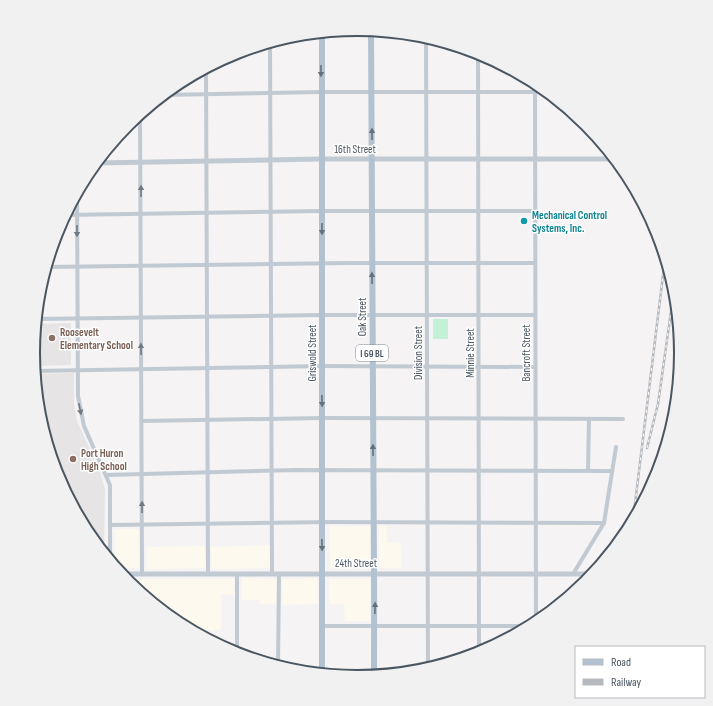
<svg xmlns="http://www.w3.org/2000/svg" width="713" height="706" viewBox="0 0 713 706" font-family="'Sofia Sans Condensed',sans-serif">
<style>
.commercial{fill:#fdf9ef}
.education{fill:#e6e4e5}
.green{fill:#c3f1d5}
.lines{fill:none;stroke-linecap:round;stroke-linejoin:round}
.minor{stroke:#c1cad2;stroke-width:4}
.tertiary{stroke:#c1cad2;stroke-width:5}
.primary{stroke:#b3c2d1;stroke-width:6}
.rail-casing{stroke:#b5b8bd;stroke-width:2.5}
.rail{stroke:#fff;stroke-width:1;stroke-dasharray:3;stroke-linecap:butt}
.oneway{fill:#64717d}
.oneway2{fill:#6e7983}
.culture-dot{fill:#0f9aa8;stroke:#fff;stroke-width:1.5}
.education-dot{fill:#8d6e63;stroke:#fff;stroke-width:1.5}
.labels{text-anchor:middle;stroke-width:3;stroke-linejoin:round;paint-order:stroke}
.shield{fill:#fff;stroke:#808990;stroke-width:1}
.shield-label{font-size:10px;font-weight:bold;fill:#4a5661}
.street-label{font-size:11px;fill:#4a5661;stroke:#fff}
.culture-label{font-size:11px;font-weight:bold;fill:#0d838f;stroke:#fff;text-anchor:start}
.education-label{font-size:11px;font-weight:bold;fill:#785e54;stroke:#fff;text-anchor:start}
.rim{fill:none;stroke:#4a5661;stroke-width:2}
</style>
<rect width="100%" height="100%" fill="#f5f3f3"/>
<!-- commercial -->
<g class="commercial">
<polygon points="379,525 387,526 387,542 401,543 402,568 379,568"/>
<polygon points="329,526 371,526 370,568 330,568"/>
<polygon points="115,529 140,529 140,568 116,568 115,567"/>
<polygon points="270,545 270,568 211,569 211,547"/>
<polygon points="205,546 206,568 147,569 147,547"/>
<polygon points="242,578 277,579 276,604 260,604 260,600 241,600"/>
<polygon points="317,578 318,604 282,605 282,579"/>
<polygon points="125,579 234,579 235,595 221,594 221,630 191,630 176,622"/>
<polygon points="329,579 370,579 370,621 345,621 344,604 329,604"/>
</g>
<!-- education -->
<g class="education">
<polygon points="71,323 71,365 34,366 33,353 35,324"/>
<polygon points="74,373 74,403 77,421 99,469 105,489 104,554 87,533 57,477 39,416 35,374"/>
</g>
<!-- green -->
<rect class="green" x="433" y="319" width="15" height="20"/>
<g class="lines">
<!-- minor -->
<g class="minor">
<polyline points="426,37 428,668"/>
<polyline points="270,42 272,574"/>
<polyline points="478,53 479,653"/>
<polyline points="206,68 208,574"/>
<polyline points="535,83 536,623"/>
<polyline points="162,95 321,92 535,92"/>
<polyline points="140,113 142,574"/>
<polyline points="77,192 78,396 84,426 110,485 110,562"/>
<polyline points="64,215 322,211 535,211"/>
<polyline points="46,267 348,263 535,263"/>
<polyline points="36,319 322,315 535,315"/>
<polyline points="34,371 322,366 535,367"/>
<polyline points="142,421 322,418 623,419"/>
<polyline points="588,470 589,419"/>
<polyline points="106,475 296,470 612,471"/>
<polyline points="111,525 333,522 604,523"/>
<polyline points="573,574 604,523 616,447"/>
<polyline points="322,626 530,626"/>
<polyline points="237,654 237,574"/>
<polyline points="278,665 279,574"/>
</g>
<!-- tertiary -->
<g class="tertiary">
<polyline points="96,163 321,159 614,159"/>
<polyline points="120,574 592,574"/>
</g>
<!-- primary -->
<g class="primary">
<path d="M371,30C371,245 375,460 374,675"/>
<polyline points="322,32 322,674"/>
</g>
<defs>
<g id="rail">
<polyline points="647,448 658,404 674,290"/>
<polyline points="633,520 665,259"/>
</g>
</defs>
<!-- rail casing -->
<use href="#rail" class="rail-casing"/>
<!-- rail -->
<use href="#rail" class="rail"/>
</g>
<!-- one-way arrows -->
<defs><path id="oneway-solid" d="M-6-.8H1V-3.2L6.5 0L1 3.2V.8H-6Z"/></defs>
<g class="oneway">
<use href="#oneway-solid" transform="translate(321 71) rotate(90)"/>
<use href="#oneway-solid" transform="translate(372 134) rotate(-90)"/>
<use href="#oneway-solid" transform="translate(322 229) rotate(90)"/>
<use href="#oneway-solid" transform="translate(372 278) rotate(-91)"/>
<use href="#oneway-solid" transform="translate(322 401) rotate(89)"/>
<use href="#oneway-solid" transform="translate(373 450) rotate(-91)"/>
<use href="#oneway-solid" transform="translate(322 545) rotate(89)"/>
<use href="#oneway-solid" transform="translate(375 608) rotate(-89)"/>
</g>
<g class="oneway2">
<use href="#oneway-solid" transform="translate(141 191) rotate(-90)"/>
<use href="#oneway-solid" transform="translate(77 231) rotate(90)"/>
<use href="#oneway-solid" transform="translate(141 349) rotate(-91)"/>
<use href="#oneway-solid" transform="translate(80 409) rotate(79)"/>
<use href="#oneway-solid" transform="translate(142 507) rotate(-90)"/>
</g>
<!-- markers -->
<circle class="culture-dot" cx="524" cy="221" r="4"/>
<g class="education-dot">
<circle cx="52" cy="338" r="4"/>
<circle cx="73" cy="459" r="4"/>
</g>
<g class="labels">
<!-- shield labels -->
<rect class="shield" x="356" y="345" width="32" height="16" rx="3"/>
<g class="shield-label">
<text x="372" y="357">I 69 BL</text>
</g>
<!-- street labels -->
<g class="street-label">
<text x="355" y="153">16th Street</text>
<text transform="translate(362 317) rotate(-90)" y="4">Oak Street</text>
<text transform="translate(312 353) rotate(-90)" y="4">Griswold Street</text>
<text transform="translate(418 353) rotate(-90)" y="4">Division Street</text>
<text transform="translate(470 353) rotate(-90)" y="4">Minnie Street</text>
<text transform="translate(526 353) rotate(-90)" y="4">Bancroft Street</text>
<text x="356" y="567">24th Street</text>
</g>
<!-- culture labels -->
<g class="culture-label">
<text x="532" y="219">Mechanical Control<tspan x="532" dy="13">Systems, Inc.</tspan></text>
</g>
<!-- education labels -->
<g class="education-label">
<text x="60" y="336">Roosevelt<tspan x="60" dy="13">Elementary School</tspan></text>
<text x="81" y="457">Port Huron<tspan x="81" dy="13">High School</tspan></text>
</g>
</g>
<!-- crop -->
<path d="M0 0H713V706H0ZM40 353a317 317 0 1 1 634 0a317 317 0 1 1-634 0Z" fill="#f1f1f2" fill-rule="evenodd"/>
<path class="rim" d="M40 353a317 317 0 1 1 634 0a317 317 0 1 1-634 0Z"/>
<!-- legend -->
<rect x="575" y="646" width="130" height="52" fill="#ffffff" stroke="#b7bbc0"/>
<rect x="583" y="659" width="20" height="6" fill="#b3c2d1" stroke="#b7bbc0"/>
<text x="611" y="666" font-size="12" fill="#4a5661">Road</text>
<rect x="583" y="679" width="20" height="6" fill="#b5b8bd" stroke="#b7bbc0"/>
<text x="611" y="686" font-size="12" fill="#4a5661">Railway</text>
</svg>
